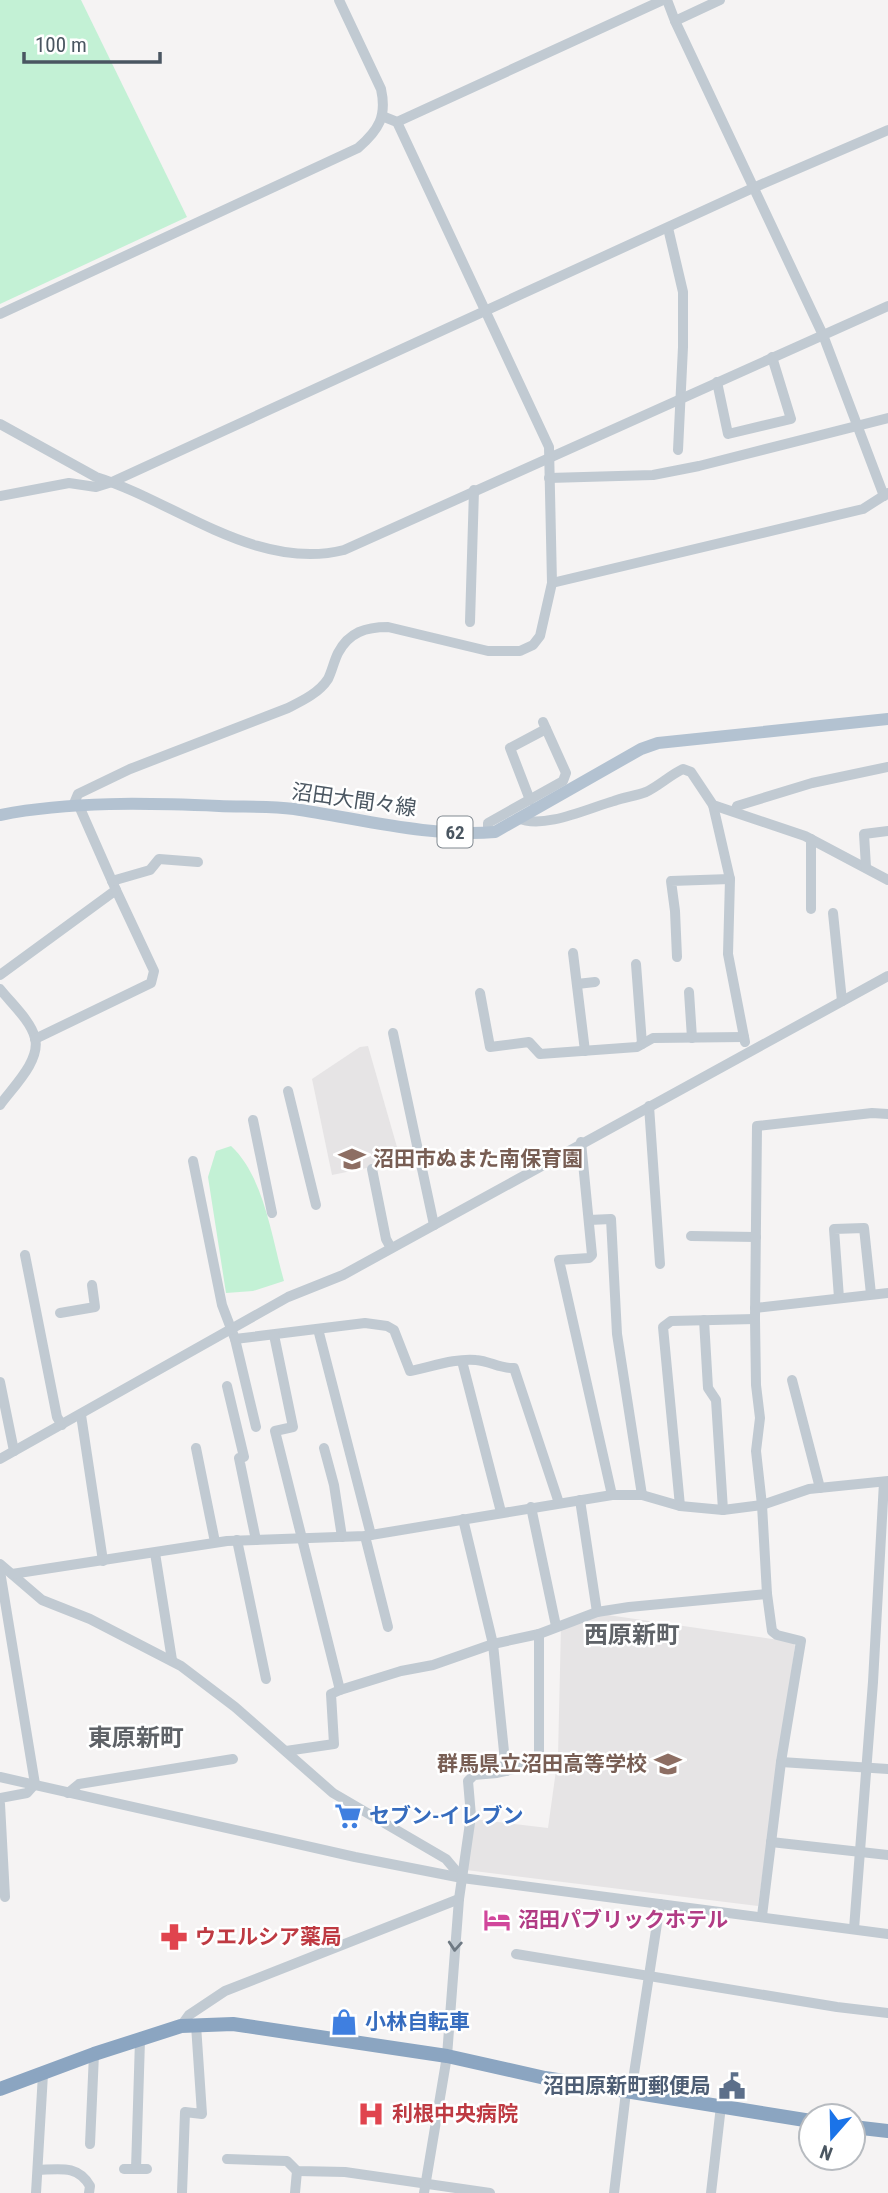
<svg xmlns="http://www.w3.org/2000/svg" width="888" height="2193" viewBox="0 0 888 2193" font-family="'Roboto Condensed','Noto Sans JP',sans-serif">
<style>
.education{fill:#e6e4e5}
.green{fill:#c3f1d5}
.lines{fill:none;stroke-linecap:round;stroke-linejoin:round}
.minor{stroke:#c1cad2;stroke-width:10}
.major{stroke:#b3c2d1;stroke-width:12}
.highway{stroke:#8ba5c1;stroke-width:14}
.oneway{stroke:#6e7983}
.labels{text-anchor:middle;stroke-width:5;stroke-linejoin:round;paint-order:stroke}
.shield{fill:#fff;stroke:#808990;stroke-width:2}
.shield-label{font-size:19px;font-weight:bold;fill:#4a5661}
.street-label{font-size:21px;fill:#4a5661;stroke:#fff}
.education-label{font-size:21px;font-weight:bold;fill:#785e54;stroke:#fff;text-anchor:start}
.shop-label{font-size:21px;font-weight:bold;fill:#366cbe;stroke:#fff;text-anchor:start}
.hotel-label{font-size:21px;font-weight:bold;fill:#b23c85;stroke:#fff;text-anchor:start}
.health-label{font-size:21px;font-weight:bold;fill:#be3a42;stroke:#fff;text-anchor:start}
.service-label{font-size:21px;font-weight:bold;fill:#4e5e75;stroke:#fff;text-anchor:end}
.quarter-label{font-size:24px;font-weight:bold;fill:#5f6368;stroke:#fff}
</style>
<rect width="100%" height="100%" fill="#f5f3f3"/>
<!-- education -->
<g class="education">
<polygon points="368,1046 401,1161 332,1175 312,1079 360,1047"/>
<polygon points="601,1614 793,1642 795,1646 758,1906 466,1870 474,1819 548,1828 558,1756 561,1626"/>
</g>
<!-- green -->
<g class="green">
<polygon points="0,0 81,0 187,217 0,304"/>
<path d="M231,1146C264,1176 272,1239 284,1281L253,1291L226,1293L208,1177L216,1151Z"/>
</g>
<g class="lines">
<!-- minor -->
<g class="minor">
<polyline points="667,0 675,21 823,335 884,496"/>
<polyline points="675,21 720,0"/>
<polyline points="382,116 397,122 663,0"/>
<polyline points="668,228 683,292 683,347 678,450"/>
<path d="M0,314L358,148C379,130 387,116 381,89L339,0"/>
<polyline points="717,382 728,434 791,419 772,357"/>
<path d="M0,424L96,477C174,501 257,572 344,550L888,306"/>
<polyline points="549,478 653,475 699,466 888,418"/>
<polyline points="0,496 69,483 96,487 112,482 753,188 888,130"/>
<polyline points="552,583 863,509 888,493"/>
<polyline points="470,622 474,490"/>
<polyline points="530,800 510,748 546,729"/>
<polyline points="713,805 730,879 728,954 745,1042"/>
<path d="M73,806L78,794L130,769L288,708C302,701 319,693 328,679C332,671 334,661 338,653C349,632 366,627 388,627L488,651H520L533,645L540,636L552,583L549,447L397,122"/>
<polyline points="735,811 737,806 812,783 888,767"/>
<path d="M518,818C543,830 589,808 614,801C624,797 636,796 646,792C659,786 670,775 683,769L691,772L713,805L805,836L888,880"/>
<polyline points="488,832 488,823 563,781 566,773 543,722"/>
<polyline points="811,839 811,909"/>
<polyline points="866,867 864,834 888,831"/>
<polyline points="112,881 150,870 159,859 198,862"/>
<polyline points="833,913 842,1001"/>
<polyline points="573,953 585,1051"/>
<polyline points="677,957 675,911 671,881 730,879"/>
<polyline points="636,964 642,1044"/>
<polyline points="0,975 116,890 79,806"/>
<polyline points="577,984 595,982"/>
<path d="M0,989C11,1003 31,1021 35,1038C41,1061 12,1088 0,1105"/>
<polyline points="689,992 692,1038"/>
<polyline points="480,993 490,1047 529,1042 540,1054 637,1047 653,1038 744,1037"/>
<polyline points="393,1033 434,1225"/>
<polyline points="35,1039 151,983 154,971 116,890"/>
<polyline points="288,1091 316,1205"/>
<polyline points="649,1106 660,1264"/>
<polyline points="253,1120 272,1213"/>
<polyline points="581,1142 592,1255 589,1258 559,1260 612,1495"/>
<path d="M193,1161L222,1305L235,1339L365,1323L387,1326L394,1330L410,1371C431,1367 455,1358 476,1360C490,1361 500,1369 514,1368L559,1503"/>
<polyline points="372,1169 386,1239 391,1248"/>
<polyline points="589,1220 611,1219 617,1334 642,1495"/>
<polyline points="691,1236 756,1237"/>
<polyline points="25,1255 57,1417 62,1425"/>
<polyline points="839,1298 834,1229 864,1228 871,1294"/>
<polyline points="755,1308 888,1293"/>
<polyline points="60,1313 95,1307 92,1285"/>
<polyline points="704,1320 708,1388 716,1400 723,1510"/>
<polyline points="318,1329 371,1535"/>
<polyline points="274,1335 293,1427 275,1431 340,1690"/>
<polyline points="235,1339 256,1427"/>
<polyline points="462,1361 501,1512"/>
<polyline points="792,1380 820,1488"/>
<polyline points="0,1382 14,1451"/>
<polyline points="227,1386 244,1457 239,1458 256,1540"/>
<polyline points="81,1415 103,1561"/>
<polyline points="196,1448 215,1542"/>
<polyline points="324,1448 334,1485 342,1537"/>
<polyline points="0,1459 288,1297 343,1275 888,976"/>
<polyline points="580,1500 597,1612"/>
<polyline points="680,1506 663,1327 671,1321 755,1319"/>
<polyline points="531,1507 556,1626"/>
<polyline points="463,1519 493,1644 506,1771"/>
<polyline points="365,1536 388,1627"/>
<polyline points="237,1540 266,1679"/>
<polyline points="155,1553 172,1660"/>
<polyline points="0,1564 42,1600 90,1619 181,1666 235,1707 333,1793 446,1859 462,1878"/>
<polyline points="0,1571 35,1784 27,1793 0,1798"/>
<polyline points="12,1574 227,1541 365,1536 612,1495 642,1495 680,1506 723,1510 762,1505 809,1489 888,1481"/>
<polyline points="286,1751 334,1744 331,1694 340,1690 401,1671 433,1665 493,1644 539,1634 597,1612 629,1607 767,1594"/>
<polyline points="781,1762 888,1769"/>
<polyline points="0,1777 355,1857 462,1878 888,1934"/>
<polyline points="68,1793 79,1784 233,1759"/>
<polyline points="0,1804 5,1897"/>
<polyline points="771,1842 888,1855"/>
<polyline points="762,1916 781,1762 801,1641 777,1635 772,1631 767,1594 762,1505 756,1451 760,1418 756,1385 755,1319 757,1126 872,1113 888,1114"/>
<polyline points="854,1929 873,1682 884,1482"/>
<polyline points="516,1954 837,2007 888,2013"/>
<polyline points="181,2026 189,2015 225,1991 459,1899"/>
<polyline points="631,2093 660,1904"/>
<polyline points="90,2144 94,2054"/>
<polyline points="227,2159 287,2161 297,2171 345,2172 490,2193"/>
<polyline points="124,2169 147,2169"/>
<polyline points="136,2169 140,2040"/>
<path d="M39,2170C60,2169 78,2165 90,2186L89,2193"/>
<polyline points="36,2193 43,2074"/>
<polyline points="182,2193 185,2112 202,2114 196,2025"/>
<polyline points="295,2193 297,2171"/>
<polyline points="424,2193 447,2056 459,1899 471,1816 468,1781 474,1775 497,1773 536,1764 539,1760 539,1634"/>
<polyline points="614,2193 626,2092"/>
<polyline points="711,2193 721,2106"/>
</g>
<!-- major -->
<path class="major" d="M0,815C71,801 147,803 219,806C243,807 269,806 294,809C357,818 432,838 495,832L641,749L658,743L888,719"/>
<!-- highway -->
<g class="highway">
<polyline points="0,2089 94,2054 181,2026 233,2024 447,2056 545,2078 811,2121"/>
<polyline points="853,2127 888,2131"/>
</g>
</g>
<!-- one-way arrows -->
<defs><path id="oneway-chevron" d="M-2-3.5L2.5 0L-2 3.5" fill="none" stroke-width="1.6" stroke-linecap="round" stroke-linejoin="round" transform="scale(1.75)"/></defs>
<use class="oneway" href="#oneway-chevron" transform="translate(455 1946) rotate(94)"/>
<!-- icons -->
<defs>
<symbol id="school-bare" viewBox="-9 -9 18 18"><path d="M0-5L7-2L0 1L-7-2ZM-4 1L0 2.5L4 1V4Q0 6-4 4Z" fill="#8d6e63" stroke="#fff" stroke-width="2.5" paint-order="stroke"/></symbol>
<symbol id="supermarket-bare" viewBox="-9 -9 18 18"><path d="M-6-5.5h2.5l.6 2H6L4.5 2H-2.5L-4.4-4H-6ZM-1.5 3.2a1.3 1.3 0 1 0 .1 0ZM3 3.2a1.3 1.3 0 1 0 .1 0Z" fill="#3f7fe0" stroke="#fff" stroke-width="2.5" paint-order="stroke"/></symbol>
<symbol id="hotel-bare" viewBox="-9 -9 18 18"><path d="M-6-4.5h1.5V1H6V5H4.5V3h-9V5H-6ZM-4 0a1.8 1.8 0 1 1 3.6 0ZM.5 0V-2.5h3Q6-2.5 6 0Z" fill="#d1479c" stroke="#fff" stroke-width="2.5" paint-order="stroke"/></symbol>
<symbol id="pharmacy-bare" viewBox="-9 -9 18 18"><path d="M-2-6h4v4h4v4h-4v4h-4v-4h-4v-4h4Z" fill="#e0444e" stroke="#fff" stroke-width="2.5" paint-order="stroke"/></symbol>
<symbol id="shop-bare" viewBox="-9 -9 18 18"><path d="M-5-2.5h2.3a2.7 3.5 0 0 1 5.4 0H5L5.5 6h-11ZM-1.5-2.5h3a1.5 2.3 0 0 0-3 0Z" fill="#3f7fe0" stroke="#fff" stroke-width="2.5" paint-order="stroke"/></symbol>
<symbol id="civic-bare" viewBox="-9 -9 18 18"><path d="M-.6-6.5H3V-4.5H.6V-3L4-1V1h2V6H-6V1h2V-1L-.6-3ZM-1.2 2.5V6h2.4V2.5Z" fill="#5c6f8a" stroke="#fff" stroke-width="2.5" paint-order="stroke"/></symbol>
<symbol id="hospital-bare" viewBox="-9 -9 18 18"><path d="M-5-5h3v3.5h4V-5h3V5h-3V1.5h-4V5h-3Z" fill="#e0444e" stroke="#fff" stroke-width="2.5" paint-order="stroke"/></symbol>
</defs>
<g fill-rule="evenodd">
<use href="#school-bare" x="333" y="1140" width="38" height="38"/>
<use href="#school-bare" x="649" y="1745" width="38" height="38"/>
<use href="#supermarket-bare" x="329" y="1797" width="38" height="38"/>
<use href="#hotel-bare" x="478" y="1901" width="38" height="38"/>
<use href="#pharmacy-bare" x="155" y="1918" width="38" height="38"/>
<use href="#shop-bare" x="325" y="2003" width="38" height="38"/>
<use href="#civic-bare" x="713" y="2067" width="38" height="38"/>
<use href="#hospital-bare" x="352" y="2095" width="38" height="38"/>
</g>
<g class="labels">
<!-- shield labels -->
<rect class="shield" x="437.5" y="816.5" width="35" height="31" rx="5"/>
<g class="shield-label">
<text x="455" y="839">62</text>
</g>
<!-- street labels -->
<g class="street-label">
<text transform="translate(354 800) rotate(8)" y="7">沼田大間々線</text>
</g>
<!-- education labels -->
<g class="education-label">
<text x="373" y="1166">沼田市ぬまた南保育園</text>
<text x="647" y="1771" text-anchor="end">群馬県立沼田高等学校</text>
</g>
<!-- shop labels -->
<g class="shop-label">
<text x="369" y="1823">セブン-イレブン</text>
<text x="365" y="2029">小林自転車</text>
</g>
<!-- hotel labels -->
<g class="hotel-label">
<text x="518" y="1927">沼田パブリックホテル</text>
</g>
<!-- health labels -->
<g class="health-label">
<text x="195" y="1944">ウエルシア薬局</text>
<text x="392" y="2121">利根中央病院</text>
</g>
<!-- service labels -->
<g class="service-label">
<text x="711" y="2093">沼田原新町郵便局</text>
</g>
<!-- quarter labels -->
<g class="quarter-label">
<text x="632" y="1643">西原新町</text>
<text x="136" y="1746">東原新町</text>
</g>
</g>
<!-- north arrow -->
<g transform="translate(832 2137) rotate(200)"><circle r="33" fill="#ffffff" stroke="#b7bbc0" stroke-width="2"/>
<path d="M0-5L12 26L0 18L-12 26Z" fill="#1a73e8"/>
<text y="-10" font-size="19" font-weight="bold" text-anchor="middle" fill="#4a5661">N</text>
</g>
<!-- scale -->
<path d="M24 52v10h136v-10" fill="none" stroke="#4a5661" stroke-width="3.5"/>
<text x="35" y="52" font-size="21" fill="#4a5661" stroke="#ffffff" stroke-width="5" paint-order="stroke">100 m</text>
</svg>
